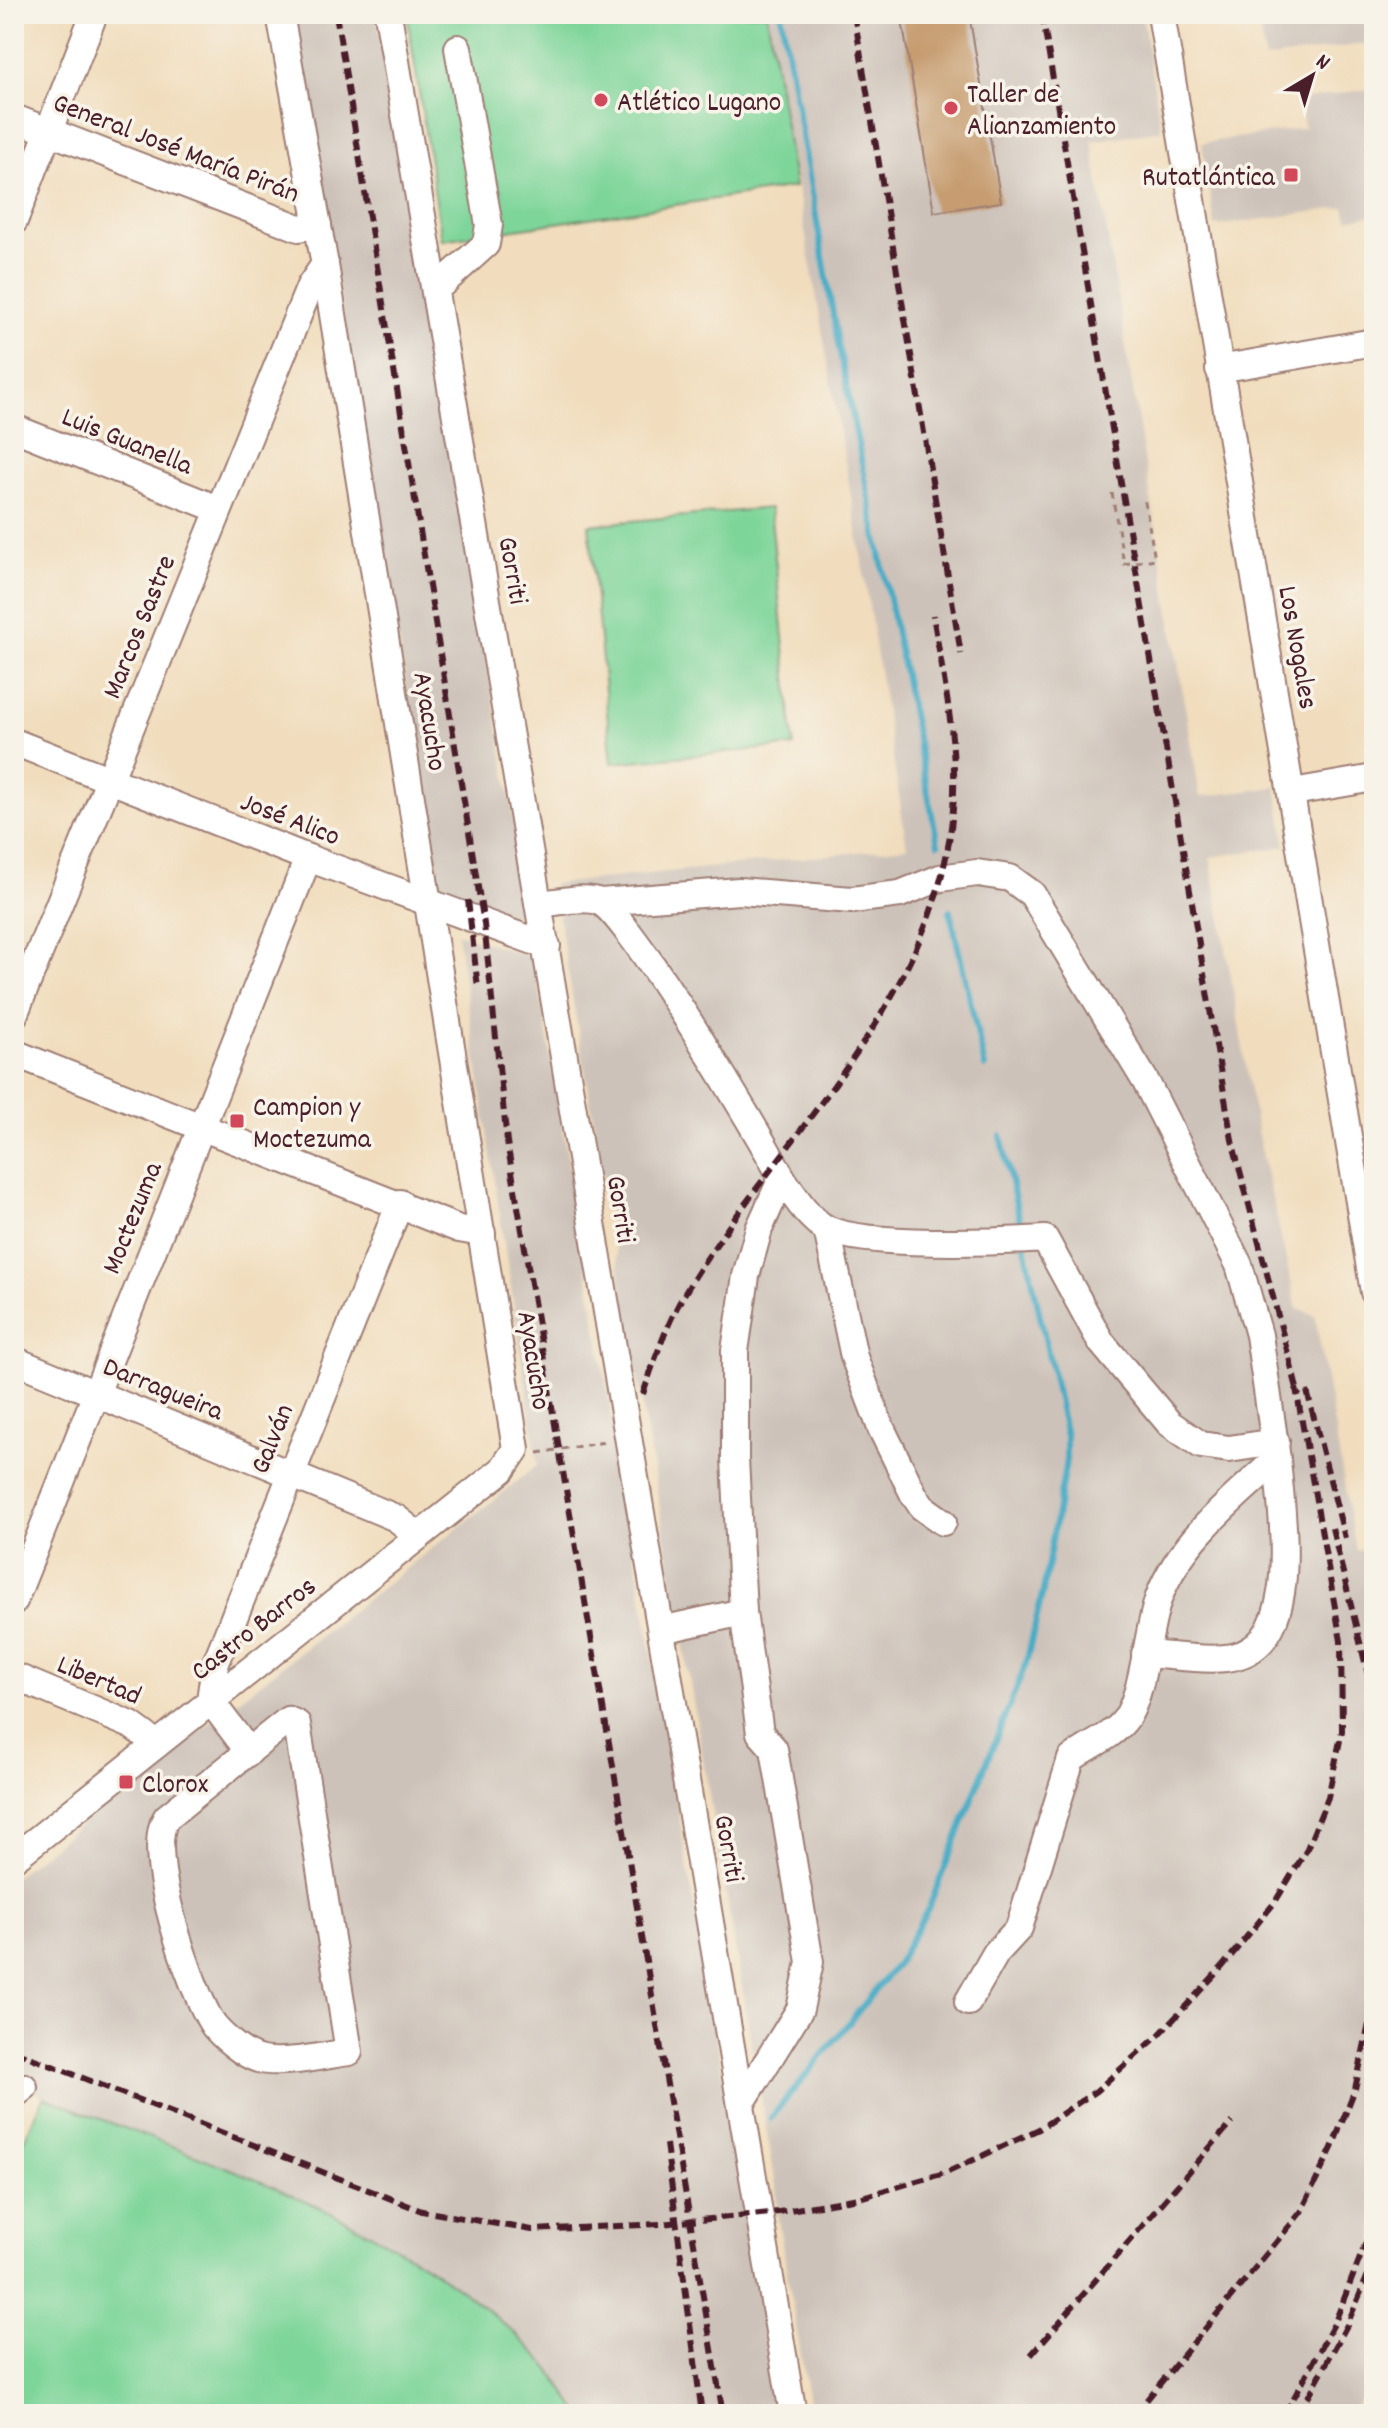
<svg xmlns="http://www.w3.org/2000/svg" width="1388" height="2428" viewBox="0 0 1388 2428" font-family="Dekko,sans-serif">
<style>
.industrial{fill:#cdc2b9}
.green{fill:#7ed59a;stroke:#647a62;stroke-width:2}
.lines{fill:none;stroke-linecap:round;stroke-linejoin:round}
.stream{stroke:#46abc5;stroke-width:6}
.building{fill:#c69c6f}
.minor-casing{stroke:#9e7e74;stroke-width:30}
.path{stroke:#9e7e74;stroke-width:3;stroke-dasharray:6 6;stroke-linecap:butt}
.minor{stroke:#fff;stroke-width:26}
.rail{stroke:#4a1f2b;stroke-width:6;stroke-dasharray:12 6;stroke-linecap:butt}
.path-bridge{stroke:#9e7e74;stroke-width:3;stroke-dasharray:6 6;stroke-linecap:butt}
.poi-dot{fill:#d1495b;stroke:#f7f3e8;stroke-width:3}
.labels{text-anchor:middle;stroke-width:7;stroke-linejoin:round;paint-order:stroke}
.poi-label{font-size:28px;fill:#4a1f2b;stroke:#f7f3e8;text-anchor:start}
.street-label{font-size:28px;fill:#4a1f2b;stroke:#f7f3e8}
</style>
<rect width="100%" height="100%" fill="#f7f3e8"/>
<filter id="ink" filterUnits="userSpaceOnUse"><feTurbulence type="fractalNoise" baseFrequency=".0125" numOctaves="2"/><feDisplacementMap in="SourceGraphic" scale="16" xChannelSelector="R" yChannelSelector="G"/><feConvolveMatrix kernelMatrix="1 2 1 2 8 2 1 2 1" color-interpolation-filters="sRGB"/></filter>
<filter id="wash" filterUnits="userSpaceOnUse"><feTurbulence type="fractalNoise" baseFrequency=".006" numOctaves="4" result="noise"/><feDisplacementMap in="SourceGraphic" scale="32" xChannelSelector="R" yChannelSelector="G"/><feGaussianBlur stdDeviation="1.8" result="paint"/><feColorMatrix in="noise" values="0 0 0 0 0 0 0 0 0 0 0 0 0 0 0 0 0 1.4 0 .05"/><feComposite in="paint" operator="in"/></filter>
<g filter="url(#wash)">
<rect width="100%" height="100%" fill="#f1ddbd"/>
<!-- industrial -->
<g class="industrial">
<polygon points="292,14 376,14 531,921 441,889"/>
<polygon points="767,14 1142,14 1161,130 1092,141 1200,797 1276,787 1286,846 1210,857 1258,1135 1297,1309 1315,1315 1356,1551 1374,1548 1374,2374 1352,2414 811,2414 778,2219 776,2185 553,884 907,847 856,524"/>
<polygon points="1257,14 1374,14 1374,42 1265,59"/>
<polygon points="1374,88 1374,215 1348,219 1345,207 1215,226 1202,143 1304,128 1300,100"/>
<polygon points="457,933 534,958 780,2414 580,2414 546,2365 476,2300 419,2261 295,2197 44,2097 14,2082 14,1877 538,1465"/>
</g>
<!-- green -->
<g class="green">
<polygon points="407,14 767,14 795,187 442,240"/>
<polygon points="770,508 794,746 612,763 589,525"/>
<path d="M44,2097C217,2166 415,2223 545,2364C558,2379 569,2398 580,2414H14V2161Z"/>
</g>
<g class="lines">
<!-- stream -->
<g class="stream">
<polyline points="781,14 838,343 938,844"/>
<polyline points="950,911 985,1067"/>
<polyline points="1001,1136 1023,1235"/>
<polyline points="771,2118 897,1964 929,1907 1026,1664 1044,1586 1066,1461 1066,1436 1025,1246"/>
</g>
</g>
<g id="blocks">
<!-- building -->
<polygon class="building" points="901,14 969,14 1001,202 934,212"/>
</g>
</g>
<g filter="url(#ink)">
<use href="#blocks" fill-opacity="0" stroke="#9e7e74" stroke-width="2"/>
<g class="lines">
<defs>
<g id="minor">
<polyline points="388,14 793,2414"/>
<polyline points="1161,14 1374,1292"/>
<polyline points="14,118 299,228 318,225"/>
<polyline points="14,221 94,14"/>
<polyline points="435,290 486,244 489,225 458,48"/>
<polyline points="1219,369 1374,342"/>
<polyline points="14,428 218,509"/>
<polyline points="14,742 308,858 547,946"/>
<polyline points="1293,792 1374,778"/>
<path d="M601,902L739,891L852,900L900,894L940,878L977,873L1010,878L1032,894L1146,1082L1239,1265L1259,1335L1277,1459C1234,1498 1180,1541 1159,1597C1147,1629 1144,1695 1125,1720C1111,1738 1088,1745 1071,1759L1019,1928L996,1953L968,2002"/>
<path d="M539,904C556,903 584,895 600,902C629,915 761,1137 782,1178"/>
<polyline points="14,1015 310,286 325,264"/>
<polyline points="14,1053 459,1229 482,1233"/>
<polyline points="827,1229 854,1357 881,1428 914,1495 922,1507 943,1522"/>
<polyline points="14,1360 396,1518 419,1536"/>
<polyline points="14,1601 308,858"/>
<polyline points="661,1630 743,1612"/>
<path d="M1145,1654C1171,1655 1200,1661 1226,1658C1306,1650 1281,1514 1277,1459"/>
<polyline points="14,1676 131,1725 157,1744"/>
<polyline points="210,1700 215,1665 400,1203"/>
<polyline points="210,1700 249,1752"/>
<path d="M288,1720L297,1724L349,2052C326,2055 280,2066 258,2059C244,2055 223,2037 214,2026C191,1992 142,1849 167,1817Z"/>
<polyline points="14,1858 502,1470 516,1449 326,271 280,14"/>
<polyline points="14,2095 24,2087"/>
<path d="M741,2104L800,2009L810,1962L774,1749L760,1733L743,1612L735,1459V1351L746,1276L759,1229L782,1178C793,1194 809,1220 827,1229C866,1247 999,1242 1045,1239L1101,1342L1169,1423L1201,1445L1229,1449L1276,1442"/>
</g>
</defs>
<!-- minor casing -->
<use href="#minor" class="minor-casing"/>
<!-- path -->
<g class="path">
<polyline points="1028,14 1029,20"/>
<polyline points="1112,493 1124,564 1155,559 1144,497"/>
<polyline points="538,1453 605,1442"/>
</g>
<!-- minor -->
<use href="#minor" class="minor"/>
<!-- rail -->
<g class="rail">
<polyline points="336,14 484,924 507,1142 723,2414"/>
<polyline points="854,14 961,654"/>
<polyline points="1042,14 1232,1140 1299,1396"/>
<polyline points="468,900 478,988"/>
<polyline points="1307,1391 1345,1538"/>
<path d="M643,1394C654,1362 665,1328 682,1298C774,1141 931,1011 952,819C960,751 944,682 933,615"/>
<polyline points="1332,1528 1374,1699"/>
<polyline points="14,2051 422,2211 532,2230 661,2224 779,2212 859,2198 948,2172 1039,2129 1096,2091 1159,2035 1222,1967 1275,1902 1306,1851 1328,1797 1342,1731 1341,1641 1296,1388"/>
<polyline points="666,2144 702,2414"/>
<polyline points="1031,2355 1232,2122"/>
<polyline points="1135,2414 1301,2212 1332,2148 1355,2089 1369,2024"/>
<polyline points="1285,2414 1335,2322 1374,2222"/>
<polyline points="1299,2414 1347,2325 1373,2263"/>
</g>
<!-- path-bridge -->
<polyline class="path-bridge" points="1029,20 1056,14"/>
</g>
</g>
<!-- markers -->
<g class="poi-dot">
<circle cx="601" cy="100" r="8"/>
<circle cx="951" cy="108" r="8"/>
<rect x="1283" y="167" width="16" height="16" rx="4"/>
<rect x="229" y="1113" width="16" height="16" rx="4"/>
<rect x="118" y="1774" width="16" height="16" rx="4"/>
</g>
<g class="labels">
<!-- poi labels -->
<g class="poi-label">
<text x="967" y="102">Taller de<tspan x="967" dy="32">Alianzamiento</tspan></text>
<text x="617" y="110">Atlético Lugano</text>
<text x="1275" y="185" text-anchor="end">Rutatlántica</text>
<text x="253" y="1115">Campion y<tspan x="253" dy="32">Moctezuma</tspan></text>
<text x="142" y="1792">Clorox</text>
</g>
<!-- street labels -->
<g class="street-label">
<text transform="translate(177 146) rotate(21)" y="10">General José María Pirán</text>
<text transform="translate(128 439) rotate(22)" y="10">Luis Guanella</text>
<text transform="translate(515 570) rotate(80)" y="10">Gorriti</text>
<text transform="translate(137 626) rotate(-68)" y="10">Marcos Sastre</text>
<text transform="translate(1300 647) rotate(80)" y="10">Los Nogales</text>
<text transform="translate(432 721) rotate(81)" y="10">Ayacucho</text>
<text transform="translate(291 817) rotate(21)" y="10">José Alico</text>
<text transform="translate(623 1209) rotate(81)" y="10">Gorriti</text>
<text transform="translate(130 1217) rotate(-68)" y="10">Moctezuma</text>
<text transform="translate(536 1360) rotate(81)" y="10">Ayacucho</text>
<text transform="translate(164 1387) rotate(22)" y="10">Darragueira</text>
<text transform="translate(270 1438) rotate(-68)" y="10">Galván</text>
<text transform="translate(252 1627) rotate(-38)" y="10">Castro Barros</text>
<text transform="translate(100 1678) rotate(23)" y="10">Libertad</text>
<text transform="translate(731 1848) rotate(80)" y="10">Gorriti</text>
</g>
</g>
<!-- margin -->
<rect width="1388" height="2428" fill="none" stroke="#f7f3e8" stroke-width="48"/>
<!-- north arrow -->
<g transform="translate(1312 76) rotate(38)" stroke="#f7f3e8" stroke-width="6" paint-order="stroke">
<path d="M0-6L14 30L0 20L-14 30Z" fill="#4a1f2b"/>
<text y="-12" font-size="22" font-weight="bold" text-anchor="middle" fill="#4a1f2b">N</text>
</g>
</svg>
